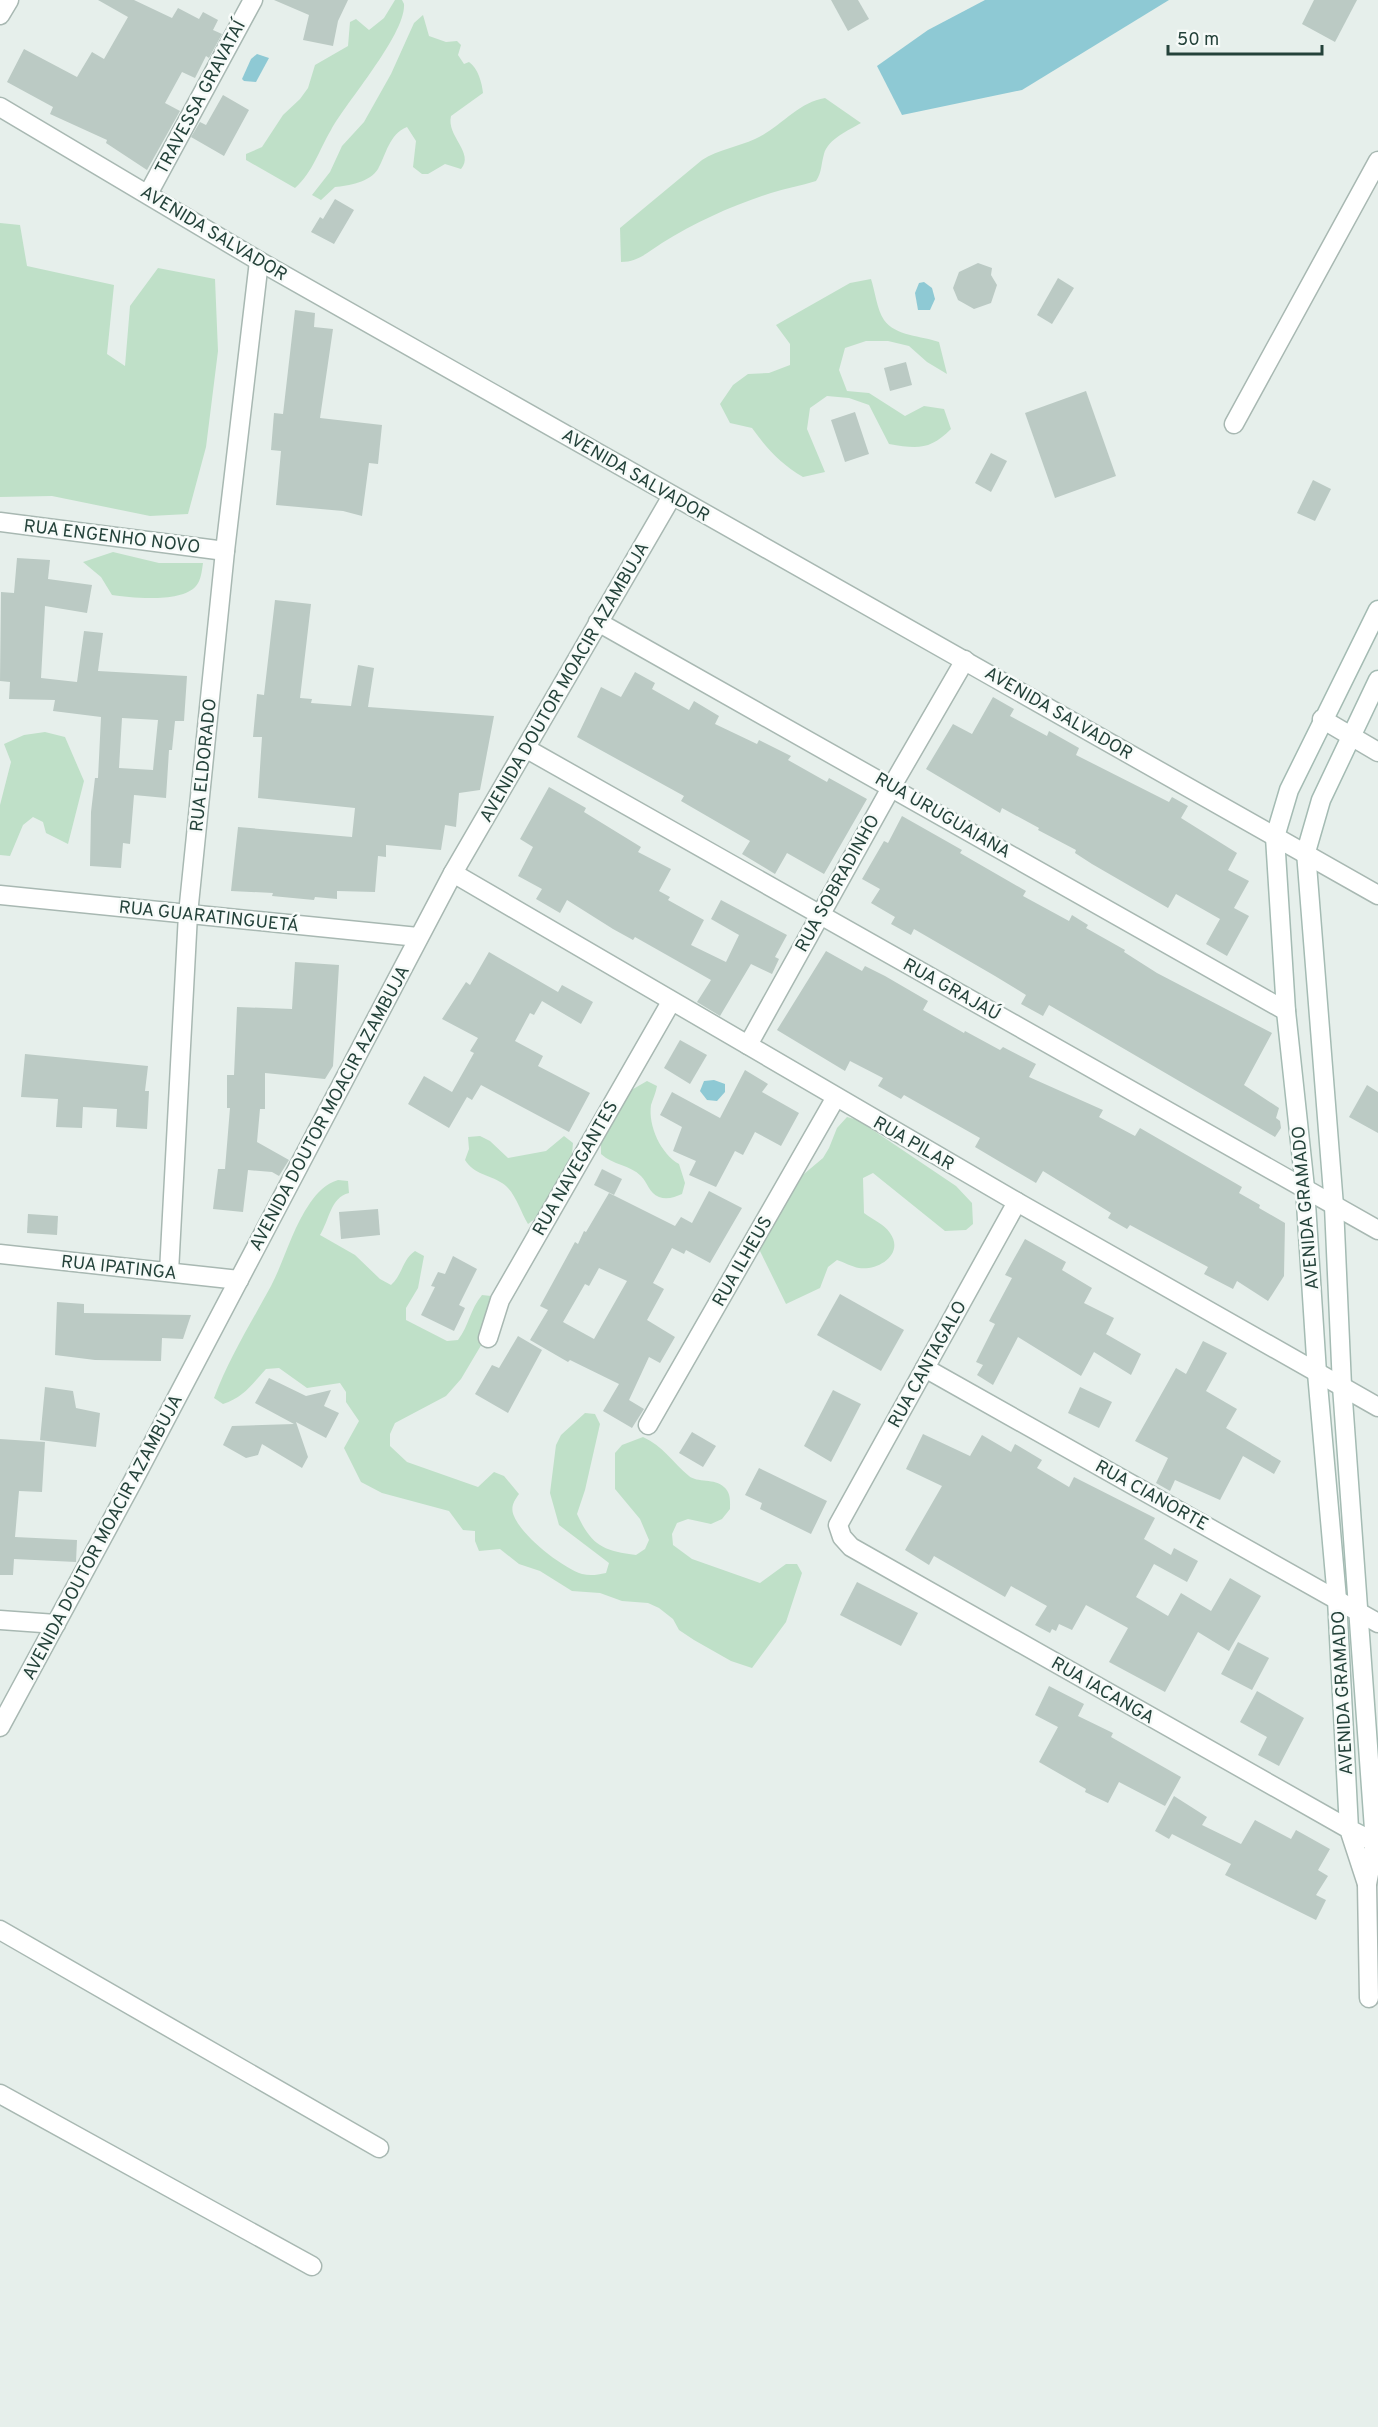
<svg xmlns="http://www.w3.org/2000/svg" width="1378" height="2427" viewBox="0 0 1378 2427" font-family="Overpass,sans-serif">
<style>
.green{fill:#bfe0c8}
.water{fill:#8ec9d4}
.building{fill:#bbcac4;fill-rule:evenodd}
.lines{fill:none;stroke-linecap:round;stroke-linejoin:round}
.street-casing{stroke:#a8b8b2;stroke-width:21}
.secondary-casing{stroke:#a4bbb3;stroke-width:21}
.street{stroke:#fff;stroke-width:18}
.secondary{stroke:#fff;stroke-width:18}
.labels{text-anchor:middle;stroke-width:5;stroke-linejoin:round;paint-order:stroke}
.street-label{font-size:18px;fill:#24423a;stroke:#f7fbf9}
</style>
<rect width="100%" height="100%" fill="#e6efeb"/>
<!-- green -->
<g class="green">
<path d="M395,0H402L404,4C406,34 347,101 331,130C319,150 313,172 295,188L246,160V154L262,147L283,115L300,99L308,88L315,65L348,46L350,22L356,19L369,30L384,18Z"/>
<path d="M423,15L429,36L446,42L457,41L461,45L458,55L464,64L469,62C478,68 482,83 483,93L451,116C446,136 475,153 461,169L445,164L428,174H422L413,167L416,141L407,127C389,134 386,155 378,169C370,182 348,186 335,187L321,200L312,195L330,172L342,146L364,122L391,74L414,23Z"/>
<path d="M825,98L861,123C849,130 828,139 824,154C821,164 822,172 816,181C801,186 786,188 771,193C733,205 696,222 662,243C648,252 638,262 621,262L620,228L702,160C719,149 738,147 755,139C780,128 798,102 825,98Z"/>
<polygon points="0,223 20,225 27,266 114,285 107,354 125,366 130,306 158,268 215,279 218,351 206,447 188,514 150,516 52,496 0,497"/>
<path d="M871,279C875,291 877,310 884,320C895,336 922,336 939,342L947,374L927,362L909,346L888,341H866L845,348L839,370L847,391L869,393L905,416L924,406L944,409L951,429C930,450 918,449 889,444L869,405L849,398L827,396L810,408L807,429L825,472L803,477C781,464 767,449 752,428L730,423L720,404L733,385L748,374L769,373L790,365V344L776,325L850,283Z"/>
<path d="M113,552L159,563H203C202,570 201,581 196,586C182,603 132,598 112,595L101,577L83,562Z"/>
<polygon points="45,732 65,737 84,781 68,844 46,833 43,822 33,817 23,825 10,856 0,855 0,805 11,762 4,744 24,735"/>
<path d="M647,1081L657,1086C656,1092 653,1099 651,1105C648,1126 661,1154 679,1164L685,1183L682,1194C675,1197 667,1200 659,1197C649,1193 648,1183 641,1176C630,1165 613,1165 601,1154V1142L628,1092Z"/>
<path d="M847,1117L858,1120L956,1186L972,1203L973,1224L966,1230L945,1231L873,1173L863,1178L864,1213C873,1220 884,1224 890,1233C905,1254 878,1271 859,1268C852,1267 844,1262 837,1260L828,1267L820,1288L786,1304L758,1247L786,1189L823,1158L829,1148L837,1128Z"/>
<path d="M480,1136L490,1141L508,1158L546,1151L564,1136L573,1143L572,1154L536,1218L528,1224C520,1211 515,1191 502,1183C488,1174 475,1175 465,1160L469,1149L468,1137Z"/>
<path d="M338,1180L348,1181L349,1193C330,1198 330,1219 320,1235L355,1255L380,1279L391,1285C403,1274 402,1260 415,1251L424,1256L418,1288L406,1308V1320L447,1341L458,1340C469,1326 470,1309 482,1295L491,1296L495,1306L486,1337L461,1379L446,1396L395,1423L390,1434V1446L407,1462L478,1487L494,1472L504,1476L519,1494C514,1501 510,1507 514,1516C522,1536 561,1567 582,1574C590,1576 597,1575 606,1573L609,1563L559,1525L550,1493L556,1445L561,1435L585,1413L595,1414L600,1424L585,1490L577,1514C591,1545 603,1551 636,1555L645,1549L649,1540L640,1519L615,1489V1453L622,1445L643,1437C663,1446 673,1463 689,1476C697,1483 715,1478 724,1487C731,1493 730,1501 730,1509L722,1519L711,1524L688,1519L677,1523L672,1534L673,1545L692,1559L760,1583L786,1564H797L802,1573L786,1622L752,1668L731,1661L694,1640L679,1630L673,1619L659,1608L648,1603L622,1601L600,1593L572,1591L540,1571L519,1564L500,1549L479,1551L475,1541V1531L463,1530L449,1511L382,1493L361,1482L344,1448L359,1421L346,1402V1392L340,1383L307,1388L279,1368L266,1369C252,1384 244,1397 223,1404L214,1398C229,1358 251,1323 271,1286C285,1259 292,1229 310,1203C318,1192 325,1184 338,1180Z"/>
</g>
<!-- water -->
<g class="water">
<polygon points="985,0 1169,0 1022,90 902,115 877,66 928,30"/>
<polygon points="257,54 269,58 256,82 244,81 242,79 251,59"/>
<polygon points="924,282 932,288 935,299 930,310 918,310 915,293 919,283"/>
<polygon points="714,1080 725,1084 725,1092 717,1101 707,1100 700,1091 704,1081"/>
</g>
<!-- building -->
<g class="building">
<polygon points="98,0 134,0 172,18 178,8 199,19 203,12 218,20 213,30 222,34 209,58 206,56 195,78 182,72 165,103 180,111 147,170 106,143 107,140 50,114 53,107 7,82 24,49 77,77 92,52 104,59 128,17"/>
<polygon points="274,0 348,0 338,21 333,46 303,40 309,15"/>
<polygon points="831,0 858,0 869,19 848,31"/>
<polygon points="1314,0 1357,0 1335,42 1302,24"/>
<polygon points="223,95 249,110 224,156 191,137 200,122 206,125"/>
<polygon points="335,199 354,210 334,244 311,232 320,217 323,219"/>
<polygon points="978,263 992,268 991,275 997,285 991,303 974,309 958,300 953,288 959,272"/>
<polygon points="1058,278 1074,288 1052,324 1037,315"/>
<polygon points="295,310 315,313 314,327 333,329 320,418 382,425 378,464 369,463 362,516 343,511 276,505 281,451 271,450 274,413 283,414"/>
<polygon points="906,362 912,385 890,391 884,368"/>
<polygon points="1086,391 1116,476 1055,498 1025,413"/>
<polygon points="855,412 869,454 845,462 831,420"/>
<polygon points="991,453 1007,461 991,492 975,483"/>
<polygon points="1313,480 1331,489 1315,521 1297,513"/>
<path d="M17,558L50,560L48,579L92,585L87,613L45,606L41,678L77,682L84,631L103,633L98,671L187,676L184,721H175L172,750H169L166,798L134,795L130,844L123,843L121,868L90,866L91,812L95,778H98L101,717L53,711L55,700L9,699L10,682L0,681L1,592L14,593ZM122,718L158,720L153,770L119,768Z"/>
<polygon points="275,600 311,604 300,698 312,699 311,703 351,706 358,665 374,668 368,707 494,716 480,790 459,793 456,827 445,825 441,850 386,845 386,857 378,856 375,892 337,891 337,899 315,897 314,900 272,896 273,893 231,891 238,827 352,837 355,808 258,798 262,737 253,737 257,694 264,695"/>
<polygon points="635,672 655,683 652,689 689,710 694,701 719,716 715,724 757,744 759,740 791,756 788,760 827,782 829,778 867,799 824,874 787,853 775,874 742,854 750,841 681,801 684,796 577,737 601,687 621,697"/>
<polygon points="993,697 1014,709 1010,716 1047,736 1049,731 1079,748 1076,755 1169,802 1172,797 1188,806 1181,818 1237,853 1228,870 1249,881 1234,908 1249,916 1227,956 1206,944 1220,919 1176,894 1168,908 1092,864 1075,853 1076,850 1038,830 1039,828 1002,808 1000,813 926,769 953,724 972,734"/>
<polygon points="549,787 586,808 584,812 641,847 638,852 671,869 659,891 670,897 668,900 704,920 691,945 726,962 739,935 711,919 721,900 787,935 775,957 779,959 772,974 751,964 720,1016 697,1002 711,980 635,937 633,940 613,929 567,900 560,913 536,899 542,889 518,876 533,847 520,839"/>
<polygon points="902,816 962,850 960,853 1026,891 1023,896 1069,921 1072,915 1088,925 1086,928 1125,950 1124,952 1157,973 1272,1033 1244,1085 1279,1108 1276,1118 1280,1121 1281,1128 1275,1137 1049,1005 1043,1016 1021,1004 1026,995 995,976 914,929 911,935 891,924 895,917 871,903 880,889 862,879 884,841 888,843"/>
<polygon points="826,951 862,971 865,966 885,976 928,1001 923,1010 964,1033 965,1031 1000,1050 1003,1047 1036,1064 1029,1077 1103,1110 1099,1117 1135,1136 1140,1128 1242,1187 1239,1193 1260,1205 1259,1208 1285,1223 1284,1276 1268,1301 1237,1281 1233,1289 1204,1274 1208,1267 1130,1225 1127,1229 1108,1218 1111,1213 1043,1171 1036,1183 1007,1166 975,1147 980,1138 904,1095 901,1099 878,1086 883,1078 850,1061 845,1071 777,1030"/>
<polygon points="489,952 558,992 562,985 593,1002 581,1024 542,1001 534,1015 530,1013 515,1041 543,1056 538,1066 590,1093 569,1132 481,1085 472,1100 467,1097 449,1128 408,1104 424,1076 452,1092 474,1053 470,1051 478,1038 442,1019 466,982 470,985"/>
<polygon points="295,962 339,965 333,1066 325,1079 265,1073 265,1109 260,1109 257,1142 289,1160 279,1176 272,1172 248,1170 243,1212 213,1209 218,1169 225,1169 230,1108 227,1108 227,1075 234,1075 237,1007 292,1009"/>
<polygon points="680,1040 707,1055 690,1084 664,1068"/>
<polygon points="25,1054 148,1066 145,1091 149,1091 147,1129 116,1127 117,1109 83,1107 82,1128 56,1127 58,1099 21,1097"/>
<polygon points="745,1070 768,1084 762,1092 799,1113 781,1146 755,1132 743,1155 735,1151 716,1187 689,1175 696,1161 673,1151 682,1127 660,1115 672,1092 720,1118"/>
<polygon points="1367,1085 1378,1092 1378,1133 1349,1117"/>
<polygon points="602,1169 622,1179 614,1195 594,1185"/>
<path d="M709,1191L742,1208L710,1263L686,1250L684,1254L672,1248L653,1283L664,1289L647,1320L675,1337L660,1363L649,1357L629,1400L644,1409L632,1428L603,1411L619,1384L570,1360L568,1362L530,1340L548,1310L540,1306L575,1242L578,1244L584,1231L586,1232L609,1193L675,1226L681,1217L692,1223ZM599,1268L627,1281L594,1339L563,1322L585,1284L589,1286Z"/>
<polygon points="378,1209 380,1235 341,1239 339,1212"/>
<polygon points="28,1214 58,1216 57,1235 27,1233"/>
<polygon points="1025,1239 1066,1262 1062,1270 1092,1288 1084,1303 1114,1318 1106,1334 1141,1354 1131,1375 1094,1352 1081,1376 1018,1337 993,1385 977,1375 983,1365 976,1362 995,1324 989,1321 1012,1278 1005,1275"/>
<polygon points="453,1256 477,1269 459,1305 465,1308 454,1331 421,1315 435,1287 431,1286 438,1272 445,1274"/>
<polygon points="840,1294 904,1330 881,1371 817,1335"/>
<polygon points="57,1302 84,1304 84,1313 191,1315 183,1339 162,1338 161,1361 95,1360 55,1355"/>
<polygon points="518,1336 542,1350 508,1413 475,1394 492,1365 499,1368"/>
<polygon points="1203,1341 1227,1353 1206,1391 1237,1409 1226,1428 1281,1461 1274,1474 1243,1456 1220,1500 1175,1480 1170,1491 1156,1483 1168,1458 1135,1441 1176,1368 1186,1374"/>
<polygon points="269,1378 306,1396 331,1390 324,1406 339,1413 326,1438 296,1422 308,1457 302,1468 262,1444 258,1455 246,1458 223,1445 232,1426 294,1424 255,1403"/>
<polygon points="45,1387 73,1391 76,1408 100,1413 96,1447 40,1440"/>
<polygon points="1080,1387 1112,1402 1099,1428 1068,1413"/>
<polygon points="833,1390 861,1404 831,1462 804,1446"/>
<polygon points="692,1432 716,1446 703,1467 679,1453"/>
<polygon points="923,1434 970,1456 982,1435 1011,1452 1015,1444 1042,1460 1037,1468 1069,1487 1074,1477 1155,1518 1144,1539 1171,1555 1174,1548 1198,1561 1187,1582 1154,1564 1136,1597 1168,1616 1181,1593 1211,1611 1230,1578 1261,1596 1229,1651 1198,1632 1165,1692 1109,1662 1128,1628 1086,1605 1072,1630 1059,1624 1056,1631 1052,1629 1050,1633 1035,1625 1047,1606 1011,1586 1005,1597 934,1556 929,1565 905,1550 942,1486 906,1469"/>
<polygon points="0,1439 45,1442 42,1492 19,1491 15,1537 77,1540 76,1562 14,1559 13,1575 0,1575"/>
<polygon points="759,1468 827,1501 811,1534 760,1509 762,1503 745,1495"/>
<polygon points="857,1582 918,1613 901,1646 840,1615"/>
<polygon points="1238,1642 1269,1658 1252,1690 1221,1674"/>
<polygon points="1049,1686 1084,1704 1078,1716 1113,1733 1111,1737 1181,1777 1165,1806 1119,1782 1108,1803 1085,1792 1086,1789 1039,1762 1058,1727 1035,1715"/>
<polygon points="1257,1691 1304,1718 1279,1766 1258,1755 1267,1737 1240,1722"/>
<polygon points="1174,1796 1207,1817 1202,1825 1241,1844 1255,1820 1291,1839 1296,1830 1330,1849 1318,1870 1328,1876 1316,1895 1326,1900 1316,1920 1225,1875 1231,1864 1172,1834 1169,1839 1155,1831"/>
</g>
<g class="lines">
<defs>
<g id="street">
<polyline points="0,15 9,0"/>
<polyline points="0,107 259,261 1378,895"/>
<polyline points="148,194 253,0"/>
<polyline points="1234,424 1378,161"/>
<polyline points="0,522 225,551"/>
<polyline points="598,622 1286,1011"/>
<polyline points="1322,719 1378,752"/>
<polyline points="527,749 1378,1230"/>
<polyline points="453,873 1017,1202 1378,1407"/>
<polyline points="0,895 418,937"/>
<polyline points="748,1045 892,786 965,660"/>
<polyline points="1017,1202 838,1525 842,1537 851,1547 1349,1829 1367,1884"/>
<polyline points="0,1254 239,1280"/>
<polyline points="169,1272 188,914 225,551 259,261"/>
<polyline points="488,1338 500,1300 671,1002"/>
<polyline points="925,1368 1378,1623"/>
<polyline points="648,1425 836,1097"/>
<polyline points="0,1620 56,1624"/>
<polyline points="0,1727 133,1481 453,873 672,496"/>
<polyline points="0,1930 379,2148"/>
<polyline points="1369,1998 1367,1884 1375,1843"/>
<polyline points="0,2094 312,2266"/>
</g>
<g id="secondary">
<polyline points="1378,610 1289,790 1275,837 1286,1011 1305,1188 1317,1373 1337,1599 1349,1829 1378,1844"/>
<polyline points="1375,1843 1342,1386 1334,1206 1306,852 1321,800 1378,680"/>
</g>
</defs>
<!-- street casing -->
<use href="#street" class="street-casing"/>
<!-- secondary casing -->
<use href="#secondary" class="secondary-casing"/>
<!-- street -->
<use href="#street" class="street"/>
<!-- secondary -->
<use href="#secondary" class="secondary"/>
</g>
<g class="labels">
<!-- street labels -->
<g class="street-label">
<text transform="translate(200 97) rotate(-62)" y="6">TRAVESSA GRAVATAÍ</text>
<text transform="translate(214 233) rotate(31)" y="6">AVENIDA SALVADOR</text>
<text transform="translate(636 475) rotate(30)" y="6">AVENIDA SALVADOR</text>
<text transform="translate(112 536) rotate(7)" y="6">RUA ENGENHO NOVO</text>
<text transform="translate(564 682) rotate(-60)" y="6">AVENIDA DOUTOR MOACIR AZAMBUJA</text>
<text transform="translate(1059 713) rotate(30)" y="6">AVENIDA SALVADOR</text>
<text transform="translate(203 765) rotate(-84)" y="6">RUA ELDORADO</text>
<text transform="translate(943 815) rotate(30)" y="6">RUA URUGUAIANA</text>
<text transform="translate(837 883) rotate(-61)" y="6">RUA SOBRADINHO</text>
<text transform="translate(209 916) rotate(6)" y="6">RUA GUARATINGUETÁ</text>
<text transform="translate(952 989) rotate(29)" y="6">RUA GRAJAÚ</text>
<text transform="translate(329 1108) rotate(-62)" y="6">AVENIDA DOUTOR MOACIR AZAMBUJA</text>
<text transform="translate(914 1143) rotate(30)" y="6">RUA PILAR</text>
<text transform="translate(575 1168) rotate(-60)" y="6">RUA NAVEGANTES</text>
<text transform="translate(1305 1208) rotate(-95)" y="6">AVENIDA GRAMADO</text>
<text transform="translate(742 1261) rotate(-60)" y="6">RUA ILHEUS</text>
<text transform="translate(119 1267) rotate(6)" y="6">RUA IPATINGA</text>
<text transform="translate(927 1364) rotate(-61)" y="6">RUA CANTAGALO</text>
<text transform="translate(1152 1495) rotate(29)" y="6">RUA CIANORTE</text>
<text transform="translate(102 1537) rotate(-62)" y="6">AVENIDA DOUTOR MOACIR AZAMBUJA</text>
<text transform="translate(1103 1690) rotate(30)" y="6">RUA IACANGA</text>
<text transform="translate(1342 1693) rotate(-93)" y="6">AVENIDA GRAMADO</text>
</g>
</g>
<!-- scale -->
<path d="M1168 45v9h154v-9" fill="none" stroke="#24423a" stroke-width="3"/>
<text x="1177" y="45" font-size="18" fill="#24423a" stroke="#f7fbf9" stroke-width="4.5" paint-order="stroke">50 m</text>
</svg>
